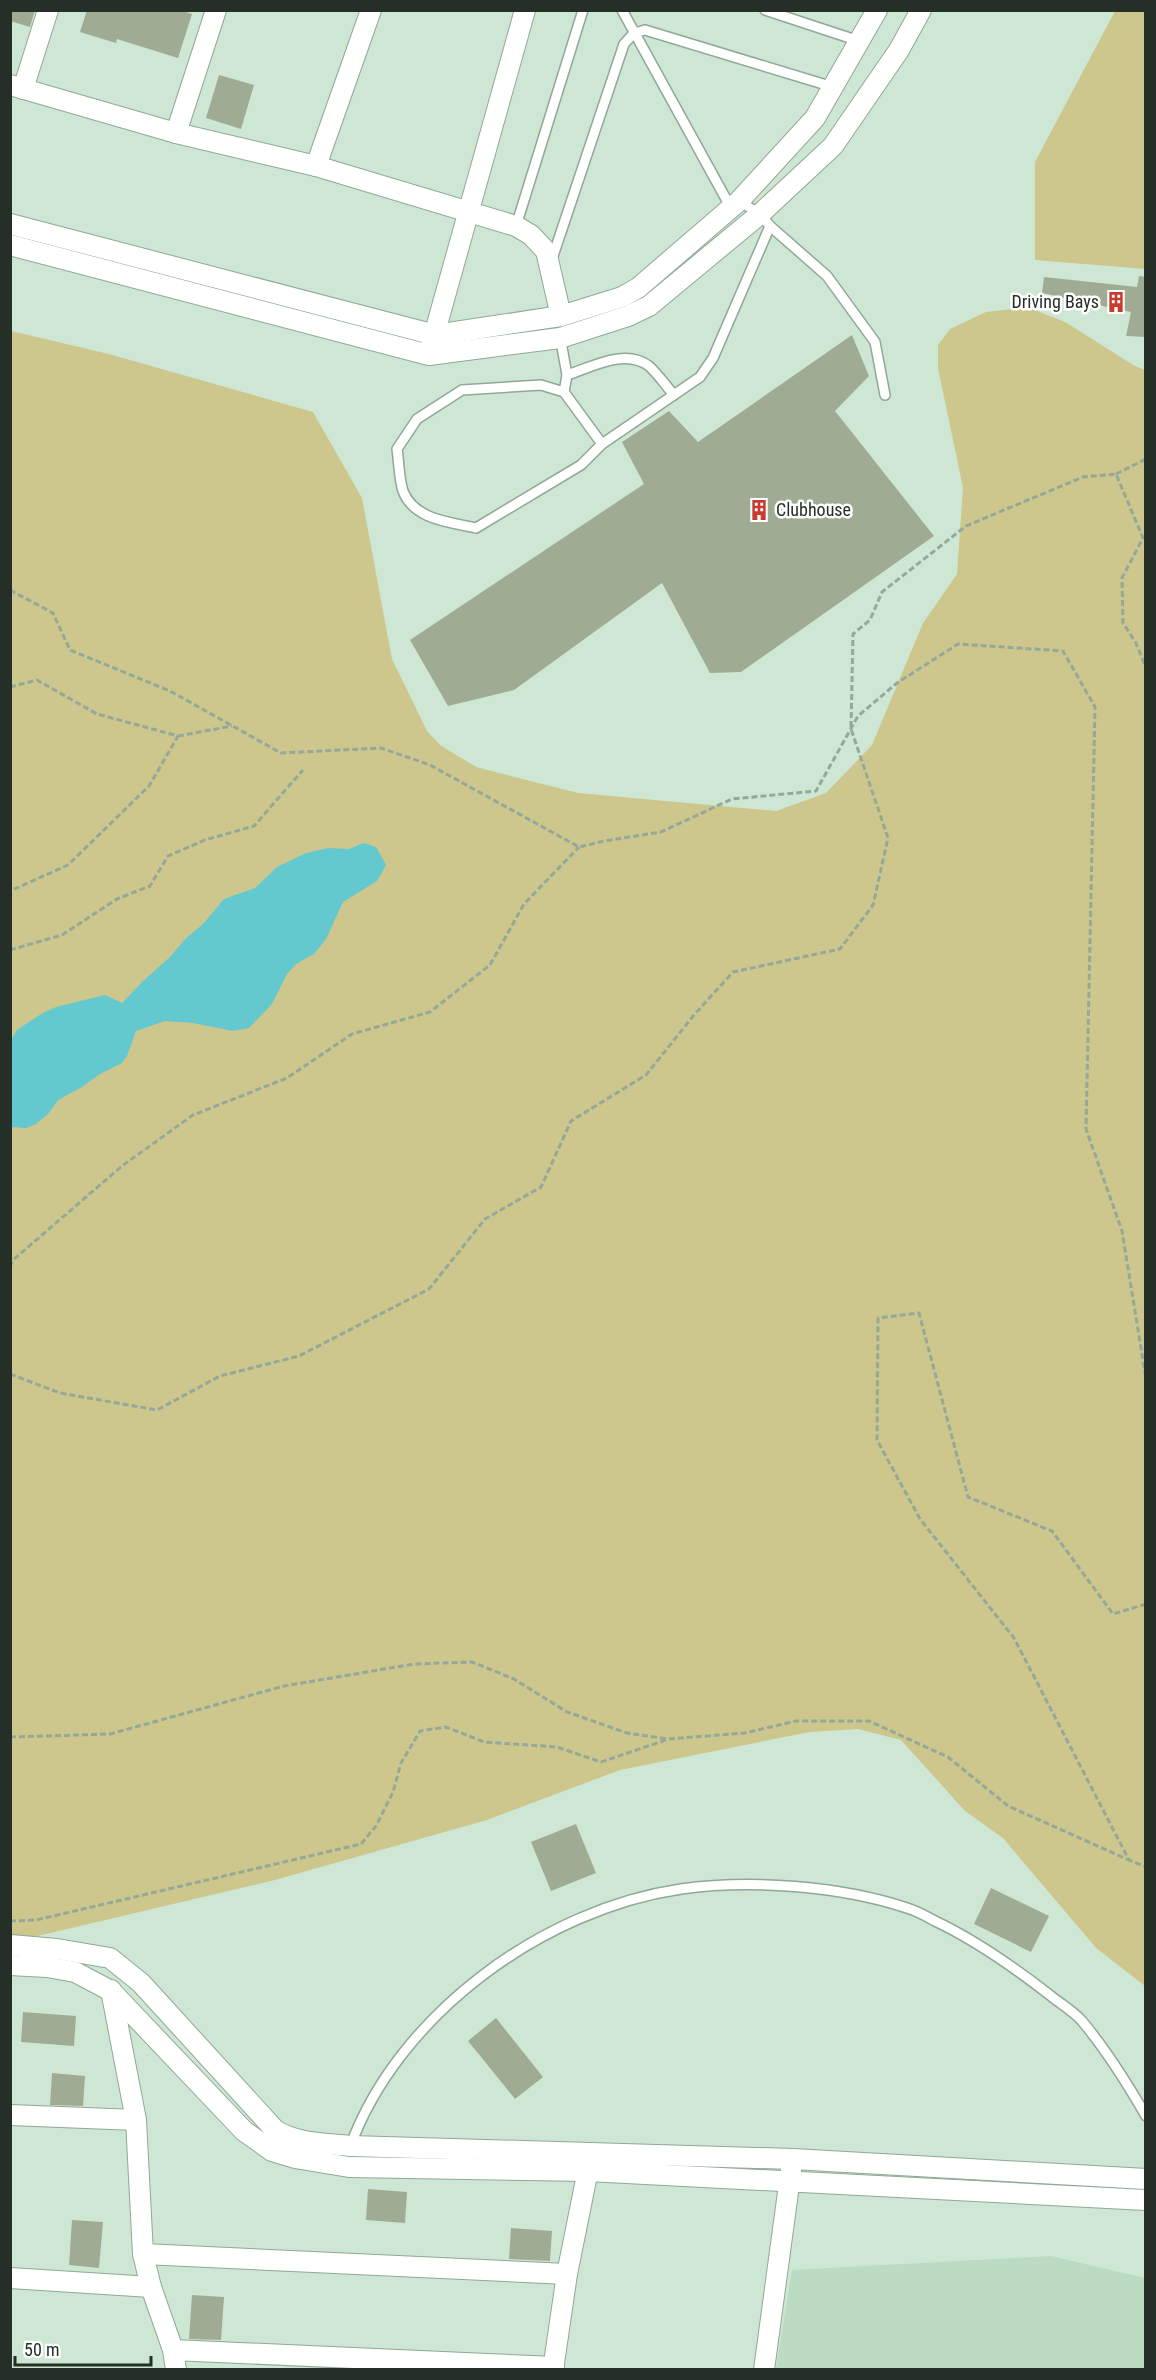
<svg xmlns="http://www.w3.org/2000/svg" width="1156" height="2380" viewBox="0 0 1156 2380" font-family="'Roboto Condensed',sans-serif">
<style>
.built{fill:#bcdbc3}
.green{fill:#cdc78d}
.water{fill:#64c8cf}
.building{fill:#a0ab93}
.lines{fill:none;stroke-linecap:round;stroke-linejoin:round}
.service-casing{stroke:#90a896;stroke-width:12}
.minor-casing{stroke:#90a896;stroke-width:22}
.path{stroke:#95a999;stroke-width:3;stroke-dasharray:6 3;stroke-linecap:butt}
.service{stroke:#fff;stroke-width:9}
.minor{stroke:#fff;stroke-width:20}
.labels{text-anchor:middle;stroke-width:5;stroke-linejoin:round;paint-order:stroke}
.poi-label{font-size:18px;fill:#252f27;stroke:#fff;text-anchor:end}
</style>
<rect width="100%" height="100%" fill="#cee7d4"/>
<!-- built -->
<polygon class="built" points="1051,2256 1145,2278 1145,2369 776,2369 792,2270"/>
<!-- green -->
<g class="green">
<polygon points="1115,11 1145,11 1145,269 1035,260 1035,162"/>
<polygon points="1028,307 1067,323 1133,365 1145,370 1145,1986 1096,1948 1003,1838 965,1811 901,1740 858,1729 810,1732 620,1770 487,1820 275,1880 25,1939 11,1938 11,331 109,354 313,412 362,498 392,659 427,731 440,745 476,767 578,793 776,811 826,793 872,745 923,623 957,574 963,488 938,368 938,345 950,329 986,312"/>
</g>
<!-- water -->
<polygon class="water" points="364,843 376,847 386,865 377,881 343,902 326,939 314,954 296,964 287,974 272,1004 249,1028 233,1031 193,1023 165,1021 136,1031 127,1056 122,1063 100,1074 82,1087 58,1100 49,1113 36,1124 26,1128 11,1127 11,1040 17,1030 41,1014 56,1007 105,995 122,1003 142,982 170,957 185,939 203,924 224,899 255,888 277,867 306,853 328,848 349,849"/>
<!-- building -->
<g class="building">
<polygon points="10,10 35,10 30,27 10,21"/>
<polygon points="87,10 180,10 192,14 178,58 117,39 116,43 80,32"/>
<polygon points="219,75 254,85 241,129 206,118"/>
<polygon points="1139,276 1146,277 1146,337 1126,336 1131,312 1042,293 1044,277 1137,287"/>
<polygon points="852,335 869,376 835,411 934,536 741,672 710,673 662,583 514,690 448,706 410,640 644,484 622,442 669,411 698,442"/>
<polygon points="576,1824 596,1873 551,1891 531,1842"/>
<polygon points="991,1888 1049,1916 1031,1952 974,1924"/>
<polygon points="23,2012 76,2016 74,2046 21,2042"/>
<polygon points="496,2018 543,2077 515,2099 468,2041"/>
<polygon points="52,2073 85,2076 83,2106 50,2105"/>
<polygon points="368,2189 407,2192 405,2223 366,2220"/>
<polygon points="72,2220 103,2222 99,2268 69,2265"/>
<polygon points="511,2228 552,2231 550,2261 509,2259"/>
<polygon points="192,2295 224,2297 221,2340 189,2339"/>
</g>
<g class="lines">
<defs>
<g id="service">
<polyline points="622,10 731,208"/>
<polyline points="765,10 859,41"/>
<polyline points="516,226 583,10"/>
<polyline points="770,226 827,276 875,342 885,395"/>
<polyline points="552,259 624,44 634,33 645,30 833,87"/>
<polyline points="560,336 567,375 564,392"/>
<path d="M567,375C592,367 625,348 649,366C658,374 666,386 674,395"/>
<path d="M602,444L564,392L541,385L462,390L417,419L397,449C399,462 399,479 403,491C414,520 450,522 476,528L581,465L602,444L700,377L713,358L770,226L760,214L739,201"/>
<path d="M350,2147C398,2015 543,1909 681,1889C750,1879 841,1886 907,1908C917,1911 926,1916 935,1921C977,1941 1014,1967 1051,1996C1061,2004 1074,2012 1082,2021C1107,2051 1127,2083 1146,2116"/>
</g>
<g id="minor">
<polyline points="10,85 176,133 316,166 516,226 531,235 546,251 561,316"/>
<polyline points="23,89 48,10"/>
<polyline points="176,133 216,10"/>
<polyline points="316,166 371,10"/>
<polyline points="10,224 435,335 561,316 622,297 638,288 739,201 815,118 877,10"/>
<polyline points="10,245 429,355 560,338 628,316 649,306 760,214 833,146 899,50 921,10"/>
<polyline points="431,346 525,10"/>
<path d="M10,1945L57,1949L110,1958L141,1983L275,2130C297,2144 325,2143 351,2146L793,2159L1146,2179"/>
<polyline points="10,1965 47,1967 75,1972 111,1991 244,2131 272,2151 295,2158 349,2167 588,2171 1146,2200"/>
<polyline points="111,1990 136,2120 143,2254 151,2287 173,2350 176,2370"/>
<polyline points="10,2115 136,2120"/>
<polyline points="143,2254 567,2274"/>
<polyline points="10,2278 151,2287"/>
<polyline points="173,2350 554,2367"/>
<polyline points="553,2370 567,2274 590,2160"/>
<polyline points="764,2370 791,2170"/>
</g>
</defs>
<!-- service casing -->
<use href="#service" class="service-casing"/>
<!-- minor casing -->
<use href="#minor" class="minor-casing"/>
<!-- path -->
<g class="path">
<polyline points="1116,474 1146,459"/>
<polyline points="10,590 53,613 70,650 170,691 281,753 381,748 430,765 579,847 604,841 661,832 732,799 816,791 858,716 897,683 958,644 1063,651 1095,707 1086,1129 1122,1231 1146,1379"/>
<polyline points="10,687 37,680 97,714 178,736 149,786 68,865 10,891"/>
<polyline points="178,736 232,726"/>
<polyline points="10,950 62,935 117,899 150,886 168,856 205,840 254,826 303,770"/>
<polyline points="10,1267 13,1260 122,1166 193,1115 287,1078 352,1034 430,1012 490,965 524,904 579,847"/>
<polyline points="10,1374 60,1393 157,1410 220,1376 299,1356 429,1289 485,1219 541,1187 571,1121 646,1075 694,1015 733,972 840,949 873,905 888,838 851,729 853,634 870,620 882,592 966,526 1083,477 1116,474 1143,538 1122,578 1123,623 1136,643 1146,668"/>
<polyline points="1146,1604 1113,1614 1052,1531 968,1497 919,1313 878,1318 877,1440 920,1519 1014,1638 1129,1860 1146,1867"/>
<polyline points="10,1737 110,1734 284,1686 414,1664 472,1662 514,1679 567,1712 627,1733 668,1739 745,1733 796,1721 869,1721 948,1757 1008,1806 1129,1860"/>
<polyline points="10,1921 36,1920 361,1844 376,1826 393,1792 401,1763 420,1731 446,1727 484,1742 557,1747 601,1762 666,1740"/>
</g>
<!-- service -->
<use href="#service" class="service"/>
<!-- minor -->
<use href="#minor" class="minor"/>
</g>
<!-- icons -->
<defs>
<symbol id="building-bare" viewBox="-9 -9 18 18"><path d="M-4-6H4V6H1V3H-1V6H-4ZM-2.5-4.3h1.7v1.8h-1.7ZM.8-4.3h1.7v1.8H.8ZM-2.5-1h1.7V.8h-1.7ZM.8-1h1.7V.8H.8Z" fill="#c83b2f" stroke="#fff" stroke-width="2.5" paint-order="stroke"/></symbol>
</defs>
<g fill-rule="evenodd">
<use href="#building-bare" x="1101" y="287" width="30" height="30"/>
<use href="#building-bare" x="744" y="495" width="30" height="30"/>
</g>
<g class="labels">
<!-- poi labels -->
<g class="poi-label">
<text x="1099" y="308">Driving Bays</text>
<text x="776" y="516" text-anchor="start">Clubhouse</text>
</g>
</g>
<!-- border -->
<rect width="1156" height="2380" fill="none" stroke="#252f27" stroke-width="24"/>
<!-- scale -->
<path d="M15 2356v9h136v-9" fill="none" stroke="#252f27" stroke-width="3"/>
<text x="24" y="2356" font-size="18" fill="#252f27" stroke="#ffffff" stroke-width="4.5" paint-order="stroke">50 m</text>
</svg>
